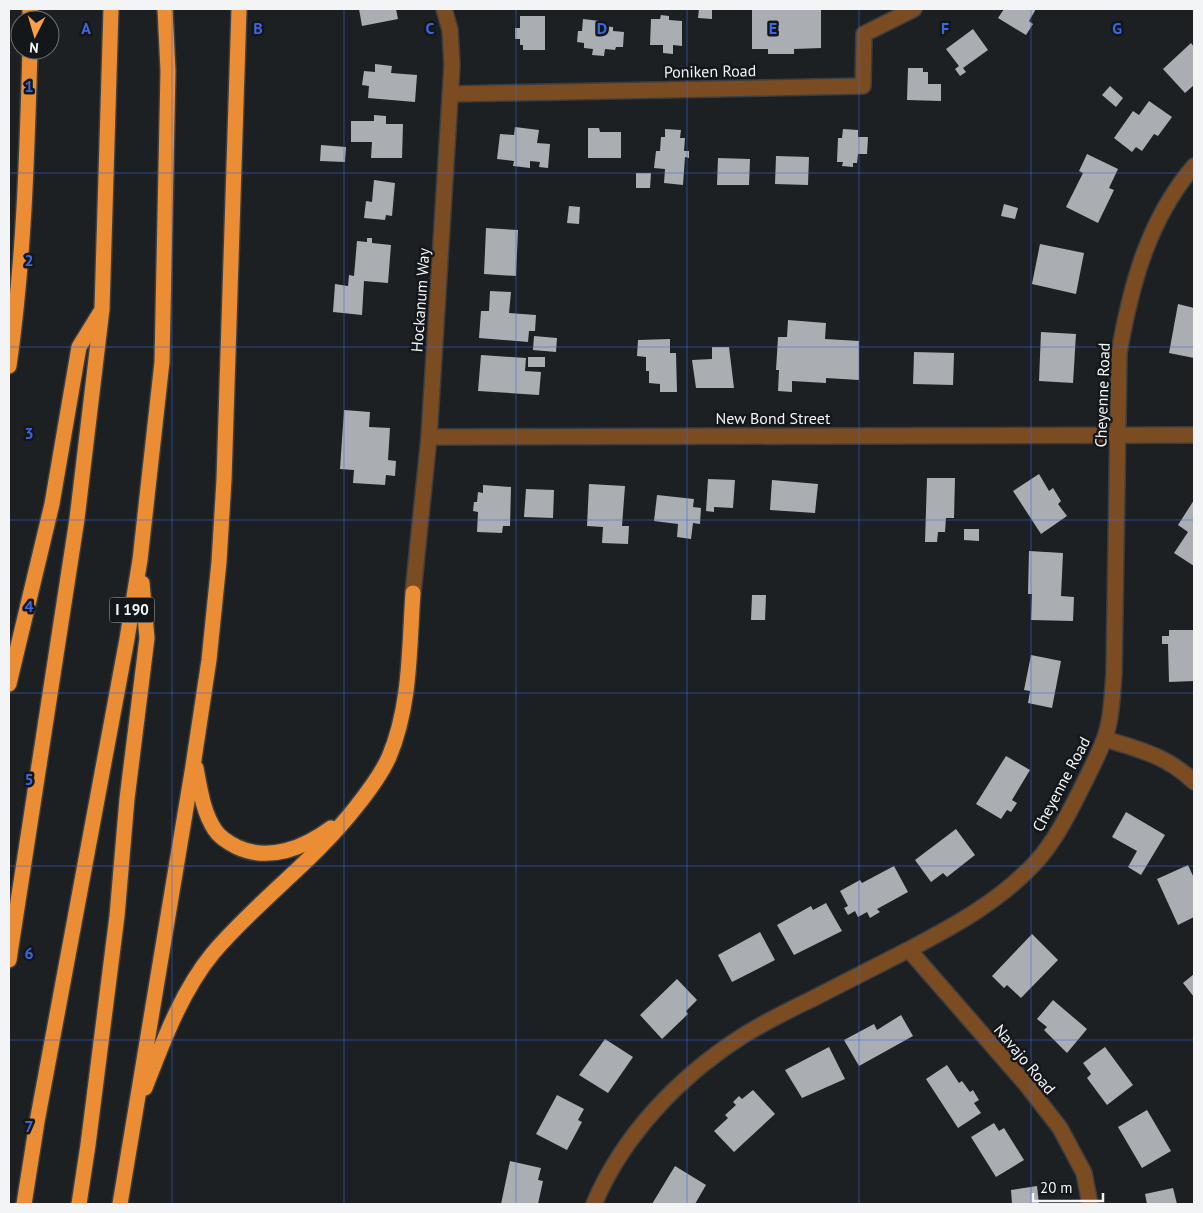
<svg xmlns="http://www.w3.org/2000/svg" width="1203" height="1213" viewBox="0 0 1203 1213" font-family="'PT Sans',sans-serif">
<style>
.building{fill:#aaaeb2}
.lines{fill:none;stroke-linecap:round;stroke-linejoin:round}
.minor-casing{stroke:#3b3e41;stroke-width:18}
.motorway-casing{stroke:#3b3e41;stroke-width:18}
.minor{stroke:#7b4c22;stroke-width:15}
.motorway{stroke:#eb8d34;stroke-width:15}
.grid{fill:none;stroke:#3d67dc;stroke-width:1;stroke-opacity:0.55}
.labels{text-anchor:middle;stroke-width:5;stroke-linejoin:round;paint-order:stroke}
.shield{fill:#14171a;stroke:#afb2b4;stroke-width:1}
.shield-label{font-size:15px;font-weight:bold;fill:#f2f4f6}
.street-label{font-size:16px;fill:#f2f4f6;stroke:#14171a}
.grid-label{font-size:16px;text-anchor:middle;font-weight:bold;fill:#3d67dc;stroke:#14171a;stroke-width:5;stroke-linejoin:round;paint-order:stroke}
</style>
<rect width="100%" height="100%" fill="#1d2023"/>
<!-- building -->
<g class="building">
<polygon points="359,9 396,9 398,19 362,26"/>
<polygon points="699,9 712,9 712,19 698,18"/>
<polygon points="752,9 821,9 821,48 794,49 794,54 768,54 768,49 752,49"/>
<polygon points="1004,9 1036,9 1029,21 1033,24 1026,35 998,18"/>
<polygon points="661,15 669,16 669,20 682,21 682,46 673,45 673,54 663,53 663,45 650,45 651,19 660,19"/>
<polygon points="520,16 545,16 545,50 523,50 523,45 520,45 520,39 515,39 515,28 520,28"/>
<polygon points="583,19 600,21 600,26 613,27 613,31 624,32 623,47 616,47 615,50 605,49 604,56 592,55 593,49 584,48 584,43 577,42 578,31 582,31"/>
<polygon points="973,29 988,50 963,68 966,72 960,76 955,69 959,66 946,49"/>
<polygon points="1191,43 1194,47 1194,85 1185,93 1163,69"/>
<polygon points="375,64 392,66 391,73 417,75 415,102 368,98 369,86 362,85 364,71 375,72"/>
<polygon points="908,68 923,68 923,72 928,72 928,84 941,84 941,101 907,100"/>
<polygon points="1110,86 1123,98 1116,107 1102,95"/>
<polygon points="1149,101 1172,117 1158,136 1154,134 1142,151 1136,147 1132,152 1114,138 1133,111 1139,115"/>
<polygon points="374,115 386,116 386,124 403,124 402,158 371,158 372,142 351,142 351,121 374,121"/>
<polygon points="515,127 539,130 537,143 550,144 548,168 539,167 540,162 530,161 530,168 513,166 514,161 497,159 500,134 514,135"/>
<polygon points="588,128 599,128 600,132 621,132 621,158 588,158"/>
<polygon points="665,129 681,130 680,138 685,138 684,151 689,151 689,158 685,157 683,185 664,183 665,169 654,168 656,151 660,151 661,137 665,137"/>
<polygon points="843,129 858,130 858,137 868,137 867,154 858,154 857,163 853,163 853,167 842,166 843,162 837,162 838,138 842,138"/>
<polygon points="321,145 346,147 345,162 320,161"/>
<polygon points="1087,154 1118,169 1109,188 1114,190 1098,223 1066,207 1083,173 1079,171"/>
<polygon points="776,156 809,157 808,185 775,184"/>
<polygon points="718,158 750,159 749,185 717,185"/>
<polygon points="636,173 651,173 650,188 636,188"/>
<polygon points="374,180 395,183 392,216 386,215 385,220 364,218 366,201 372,202"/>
<polygon points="1004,204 1018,208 1015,219 1001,216"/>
<polygon points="569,206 580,207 579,224 567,223"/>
<polygon points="486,228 518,230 516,276 484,274"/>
<polygon points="367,238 372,238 372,243 391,245 388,283 364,281 362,315 333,312 335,284 348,286 349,275 354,276 357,241 367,242"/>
<polygon points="1040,244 1084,253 1076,294 1032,284"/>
<polygon points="490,291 511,292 509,313 536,315 535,331 529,331 528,342 479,338 481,311 489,311"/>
<polygon points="1178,304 1194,308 1194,358 1169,353"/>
<polygon points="788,320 826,323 825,339 859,341 859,380 826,378 826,383 792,381 792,392 778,391 779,370 776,370 778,337 787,337"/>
<polygon points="1041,332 1076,334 1073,383 1039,381"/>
<polygon points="534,336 557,338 556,352 533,350"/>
<polygon points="670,339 670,353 676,353 677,392 660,392 660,384 649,383 649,371 646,371 646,357 637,356 638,340"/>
<polygon points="712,347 729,347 734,388 696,388 692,360 712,359"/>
<polygon points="914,352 954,353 953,385 913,384"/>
<polygon points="481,355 526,358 525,371 541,372 539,395 478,391"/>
<rect x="528" y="357" width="17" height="10"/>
<polygon points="344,410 370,412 369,427 390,428 388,460 396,461 395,476 386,475 385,485 353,483 354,470 340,469"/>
<polygon points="1039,474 1049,491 1053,488 1061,501 1058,504 1067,516 1041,534 1013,491"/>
<polygon points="927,478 955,478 954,518 946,518 945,532 938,532 937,542 925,542"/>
<polygon points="708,479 735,480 733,508 714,507 714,512 706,511"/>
<polygon points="772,480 818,484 815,513 770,510"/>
<polygon points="589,484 625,486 622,526 629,526 628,544 602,543 603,527 587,526"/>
<polygon points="483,485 511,487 510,526 503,526 502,533 477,532 478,512 473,511 474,502 477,502 478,492 483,493"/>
<polygon points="526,489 554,490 553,518 524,517"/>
<polygon points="657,495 694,499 693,507 701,508 700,524 693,523 691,539 677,537 678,524 654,521"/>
<polygon points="1194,500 1194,566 1174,553 1188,532 1178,525"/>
<polygon points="964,529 979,529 979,541 964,540"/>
<polygon points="1029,551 1063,553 1061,596 1074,597 1073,621 1031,620 1032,594 1028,594"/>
<polygon points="752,595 766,595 765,620 751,620"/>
<polygon points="1169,630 1194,630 1194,681 1169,682 1168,644 1162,644 1162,636 1169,636"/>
<polygon points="1031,655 1061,661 1052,708 1028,703 1030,691 1024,690"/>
<polygon points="1006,756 1030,770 1012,800 1017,803 1011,812 1007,810 1001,819 976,804"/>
<polygon points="1126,812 1165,835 1141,875 1128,867 1137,851 1112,837"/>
<polygon points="956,829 975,855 947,877 943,873 931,882 915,860"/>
<polygon points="1188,865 1194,878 1194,917 1178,925 1157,879"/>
<polygon points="894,866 908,892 877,909 880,912 870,918 867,912 858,917 855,911 848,915 844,908 848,906 840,891 860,880 862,883"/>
<polygon points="826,903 842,931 794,955 777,925 811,906 813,910"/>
<polygon points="760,932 775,960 732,982 718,955"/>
<polygon points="1032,934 1058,960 1021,998 1007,985 1004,988 992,976"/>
<polygon points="1194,974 1194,997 1183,983"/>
<polygon points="677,979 697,1000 686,1011 688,1014 662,1039 640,1015"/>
<polygon points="1053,1000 1087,1029 1067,1053 1044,1030 1047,1027 1037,1019"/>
<polygon points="901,1015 913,1036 859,1066 844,1040 874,1024 877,1030"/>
<polygon points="605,1039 633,1057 608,1093 579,1075"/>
<polygon points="829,1047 845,1079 802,1098 785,1070"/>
<polygon points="1105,1047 1133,1085 1107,1105 1087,1078 1091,1074 1083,1063"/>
<polygon points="947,1065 959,1083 962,1081 970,1092 973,1090 979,1100 974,1103 981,1113 958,1128 926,1079"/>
<polygon points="753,1090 775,1114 734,1152 714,1131 728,1118 725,1115 736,1105 733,1102 739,1096 742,1099"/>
<polygon points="557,1095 584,1109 578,1120 582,1122 567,1150 536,1134"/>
<polygon points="1147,1110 1171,1151 1142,1168 1118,1127"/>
<polygon points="994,1123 999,1131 1004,1128 1024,1160 996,1177 971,1137"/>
<polygon points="510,1161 541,1168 538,1180 543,1181 538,1204 501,1204"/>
<polygon points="675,1166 706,1185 695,1204 652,1204"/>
<polygon points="1037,1186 1039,1204 1012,1204 1011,1190"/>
<polygon points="1173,1188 1177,1204 1147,1204 1145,1194"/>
</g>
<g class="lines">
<defs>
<g id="minor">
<polyline points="450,94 863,86 864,34 914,9"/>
<polyline points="429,437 1194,435"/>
<polyline points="413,593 429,437 452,65 450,30 444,9"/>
<path d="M1105,739C1138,749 1168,756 1194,782"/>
<polyline points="909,950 1025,1083 1060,1128 1084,1173 1090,1204"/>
<path d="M594,1204C623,1135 679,1077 741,1037C763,1023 787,1011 810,1000C843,983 875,967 908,950C954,926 1000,901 1036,862C1054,842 1067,817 1079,793C1088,775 1097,758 1104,740C1112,719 1112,696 1114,674L1119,353C1131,285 1148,220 1194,166"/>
</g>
<g id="motorway">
<polyline points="30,20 30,9"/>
<path d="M9,366C24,262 27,155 30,50"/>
<polyline points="9,684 52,504 79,347 100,313"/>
<path d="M196,768C200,789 203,812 215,830C220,838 229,843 237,847C269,862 304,848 331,828"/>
<polyline points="9,960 77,519 102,309 111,9"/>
<path d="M145,1088C163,1042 181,992 213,953C257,901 314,861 356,807C368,792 381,775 389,757C411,705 409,648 413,593"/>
<polyline points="24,1204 37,1122 127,639 140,560 162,362 168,71 165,9"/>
<polyline points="79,1204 88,1145 117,916 127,799 147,638 142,583"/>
<polyline points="120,1204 193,766 209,660 219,562 224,480 239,9"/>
</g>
</defs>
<!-- minor casing -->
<use href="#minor" class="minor-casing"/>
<!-- motorway casing -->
<use href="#motorway" class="motorway-casing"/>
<!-- minor -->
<use href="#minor" class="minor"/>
<!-- motorway -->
<use href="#motorway" class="motorway"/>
</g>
<!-- grid -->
<path class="grid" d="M172,9V1204M344,9V1204M516,9V1204M687,9V1204M859,9V1204M1031,9V1204M9,173H1194M9,347H1194M9,520H1194M9,693H1194M9,866H1194M9,1040H1194"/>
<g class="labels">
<!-- shield labels -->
<rect class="shield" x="109.5" y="597.5" width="45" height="25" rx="4"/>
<g class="shield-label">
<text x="132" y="615">I 190</text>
</g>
<!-- street labels -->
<g class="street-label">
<text transform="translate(710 71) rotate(-1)" y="6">Poniken Road</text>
<text transform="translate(420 300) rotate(-86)" y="6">Hockanum Way</text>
<text transform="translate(1102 395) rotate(-88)" y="6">Cheyenne Road</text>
<text x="773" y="424">New Bond Street</text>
<text transform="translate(1061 784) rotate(-62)" y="6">Cheyenne Road</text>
<text transform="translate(1025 1059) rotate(50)" y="6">Navajo Road</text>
</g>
</g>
<g class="grid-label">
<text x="86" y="34">A</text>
<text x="258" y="34">B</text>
<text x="430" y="34">C</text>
<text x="602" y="34">D</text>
<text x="773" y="34">E</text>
<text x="945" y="34">F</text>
<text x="1117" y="34">G</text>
<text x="29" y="92">1</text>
<text x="29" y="266">2</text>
<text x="29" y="439">3</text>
<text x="29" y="612">4</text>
<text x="29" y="785">5</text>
<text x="29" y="959">6</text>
<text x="29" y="1132">7</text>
</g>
<!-- border -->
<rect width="1203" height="1213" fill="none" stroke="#f2f4f6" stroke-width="20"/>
<!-- north arrow -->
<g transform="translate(35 35) rotate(185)"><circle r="24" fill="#14171a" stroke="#6d6f72"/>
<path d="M0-4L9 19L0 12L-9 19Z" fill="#fa9f4e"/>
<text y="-8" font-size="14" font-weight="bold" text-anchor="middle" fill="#f2f4f6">N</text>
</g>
<!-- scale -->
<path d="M1033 1193v8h70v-8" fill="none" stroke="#f2f4f6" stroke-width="2.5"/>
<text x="1040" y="1193" font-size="15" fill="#f2f4f6" stroke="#14171a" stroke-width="4" paint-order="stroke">20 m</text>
</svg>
